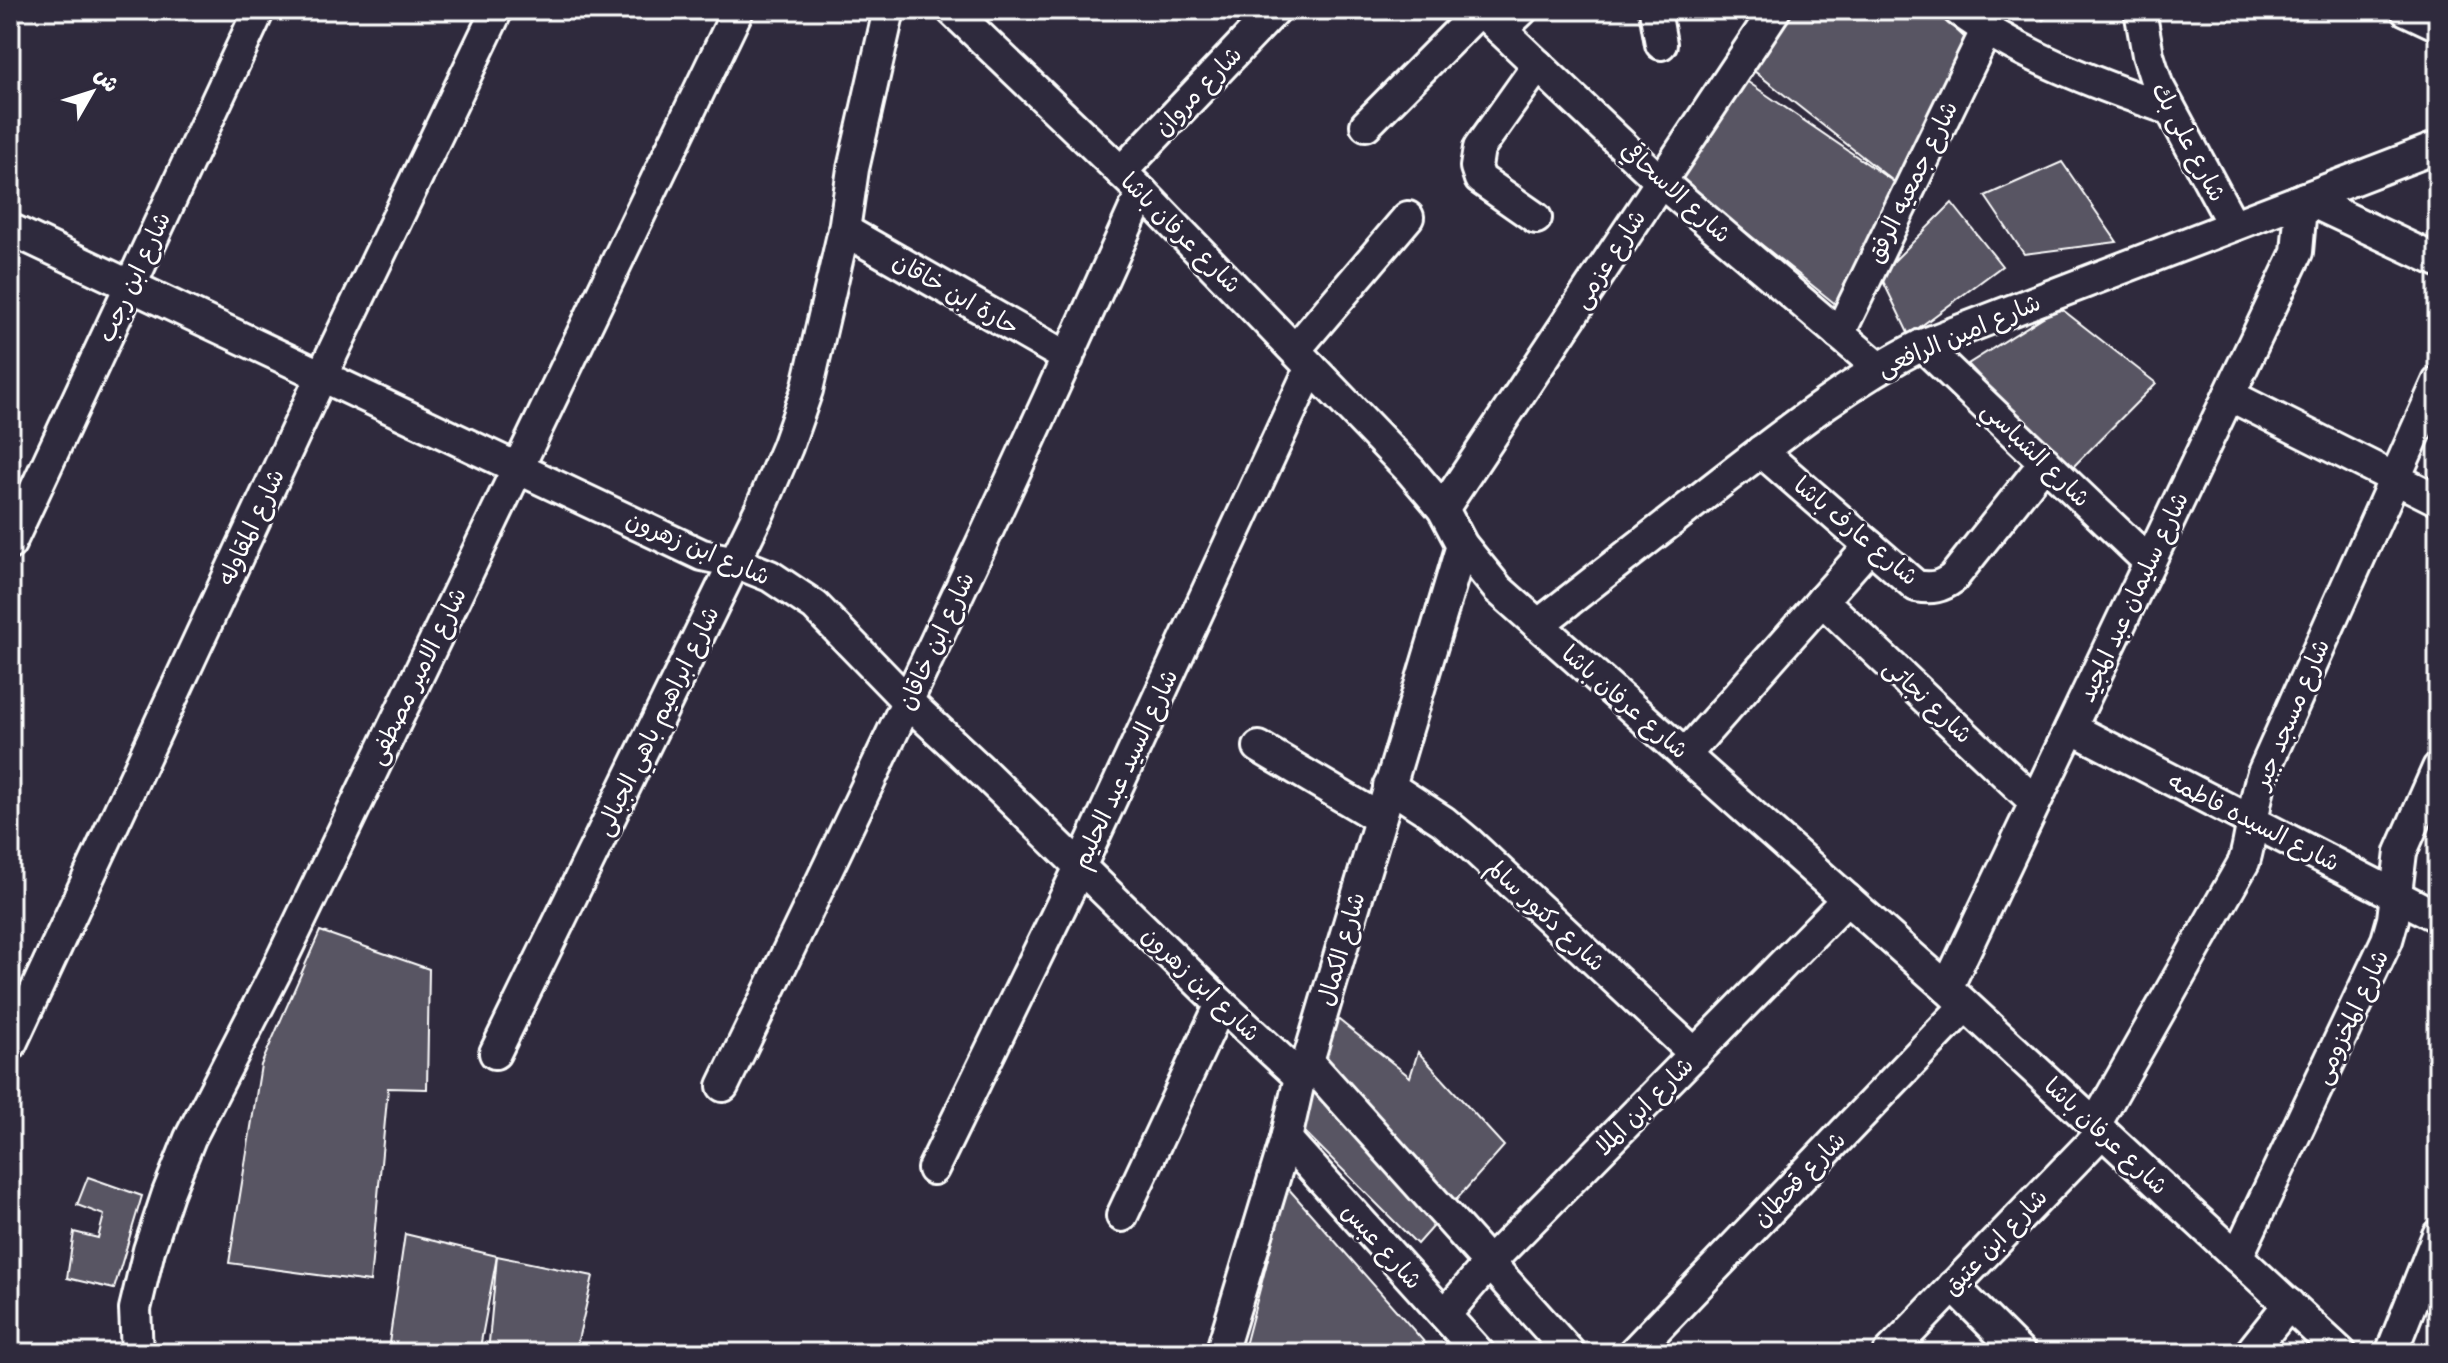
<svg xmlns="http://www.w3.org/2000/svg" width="2448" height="1363" viewBox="0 0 2448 1363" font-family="'Balsamiq Sans','Playpen Sans Arabic',sans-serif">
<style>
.building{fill:#595564;stroke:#fff;stroke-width:2}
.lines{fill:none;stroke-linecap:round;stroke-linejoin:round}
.street-casing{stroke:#fff;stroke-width:36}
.street{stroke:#2f2a3d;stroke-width:30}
.labels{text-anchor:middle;stroke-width:6;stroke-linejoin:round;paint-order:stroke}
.street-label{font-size:24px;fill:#fff;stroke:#2f2a3d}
</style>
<rect width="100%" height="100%" fill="#2f2a3d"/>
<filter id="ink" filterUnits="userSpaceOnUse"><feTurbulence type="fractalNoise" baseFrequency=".0125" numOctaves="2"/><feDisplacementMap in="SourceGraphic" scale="16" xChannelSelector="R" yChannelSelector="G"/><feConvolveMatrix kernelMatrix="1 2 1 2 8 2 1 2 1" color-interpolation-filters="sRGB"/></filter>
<g filter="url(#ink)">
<!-- building -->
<g class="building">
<polygon points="1794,10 1935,10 1965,38 1897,184 1749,67"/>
<polygon points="2033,10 2056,10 2043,20"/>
<polygon points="1745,80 1897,184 1839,307 1679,178"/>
<polygon points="2062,162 2117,242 2024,254 1985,196"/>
<polygon points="1952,203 2002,266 1909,335 1880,275"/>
<polygon points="2059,307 2156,383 2069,471 1968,364"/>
<polygon points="320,931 429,969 427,1089 388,1088 370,1282 229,1263 261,1065"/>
<polygon points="1334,1016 1410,1077 1418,1052 1504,1146 1417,1244 1302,1129"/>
<polygon points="88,1177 142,1196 114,1289 67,1278 74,1232 98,1238 104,1215 77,1205"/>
<polygon points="1287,1187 1434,1353 1243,1353"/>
<polygon points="405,1234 497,1256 479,1353 459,1353 389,1343"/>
<polygon points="497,1256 593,1276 575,1353 488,1353"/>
</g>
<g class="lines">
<defs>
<g id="street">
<polyline points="952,10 1142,192 1410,470 1443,509 1462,545 1498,589 1947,988 2341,1353"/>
<polyline points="1655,10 1661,44"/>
<path d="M1958,10C2020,56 2096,84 2169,109"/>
<polyline points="2140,10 2148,55 2157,84 2233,225"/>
<polyline points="2406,10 2438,25"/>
<polyline points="1501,30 1522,10"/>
<polyline points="1366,125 1480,10 1660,181 1878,367"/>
<polyline points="1121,172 1275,10"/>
<polyline points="2304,198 2438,261"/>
<polyline points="1536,218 1480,179 1476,167 1479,148 1538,65"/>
<polyline points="10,229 702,555 735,562 770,576 815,606 908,702 985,774 1221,1004 1300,1077"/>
<polyline points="844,230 1068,358"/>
<polyline points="1839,334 1986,31 1983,10"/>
<polyline points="1922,345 2149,562"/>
<polyline points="1295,350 1408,217"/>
<polyline points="2229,395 2438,500"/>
<path d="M1761,451L1916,586C1932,589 1941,587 1953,578L2045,462"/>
<polyline points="1443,509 1775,10"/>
<polyline points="10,544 259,10"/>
<polyline points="1822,600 2035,802"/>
<path d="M1538,625C1599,578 1660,530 1721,482C1786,432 1849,382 1922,345L2438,147"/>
<polyline points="2071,728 2438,917"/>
<polyline points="1259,747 1379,818"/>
<polyline points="1685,755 1870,546"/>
<polyline points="1389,786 1443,821 1468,842 1695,1054"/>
<polyline points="1947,988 2297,252 2300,218 2297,201"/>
<polyline points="10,1046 322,375 497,10"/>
<polyline points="495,1053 760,510 787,447 807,390 844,230 853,169 889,10"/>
<polyline points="1308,1061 1570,1353"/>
<path d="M723,1086C866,790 1008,493 1142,192"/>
<path d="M2095,1125L2244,862C2253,833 2253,802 2263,773L2438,382"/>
<polyline points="1286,1139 1479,1353"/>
<polyline points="933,1169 1080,867 1311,367"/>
<polyline points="1122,1216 1221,1004"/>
<polyline points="2237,1257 2387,940 2393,919 2401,852 2438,768"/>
<polyline points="1953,1286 2020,1353"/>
<polyline points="1445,1315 1488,1264 1847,899"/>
<polyline points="137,1353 135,1309 149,1250 168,1193 190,1138 275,973 738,10"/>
<polyline points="1221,1353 1286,1139 1300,1077 1308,1061 1462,545"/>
<polyline points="1633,1353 1965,1006"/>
<polyline points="1889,1353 2102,1132"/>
<polyline points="2250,1353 2289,1304"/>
<polyline points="2391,1353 2438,1235"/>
</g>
</defs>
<!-- street casing -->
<use href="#street" class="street-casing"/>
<!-- street -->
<use href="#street" class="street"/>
</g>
</g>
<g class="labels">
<!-- street labels -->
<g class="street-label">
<text transform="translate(1198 91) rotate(-46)" y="8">شارع مروان</text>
<text transform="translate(2189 142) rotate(62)" y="8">شارع على بك</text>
<text transform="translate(1912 182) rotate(-64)" y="8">شارع جمعيه الرفق</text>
<text transform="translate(1676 192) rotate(42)" y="8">شارع الاسحاقي</text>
<text transform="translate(1181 233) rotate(45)" y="8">شارع عرفان باشا</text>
<text transform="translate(1609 259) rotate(-57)" y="8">شارع عزمى</text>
<text transform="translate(134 277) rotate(-65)" y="8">شارع ابن رجب</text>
<text transform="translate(956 294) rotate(30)" y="8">حارة ابن خاقان</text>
<text transform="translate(1959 335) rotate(-23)" y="8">شارع امين الرافعى</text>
<text transform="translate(2036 454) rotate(44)" y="8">شارع الشباسي</text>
<text transform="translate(251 527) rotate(-65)" y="8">شارع المقاوله</text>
<text transform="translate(1856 531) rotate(40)" y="8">شارع عارف باشا</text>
<text transform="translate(698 548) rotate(23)" y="8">شارع ابن زهرون</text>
<text transform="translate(2133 597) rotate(-65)" y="8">شارع سليمان عبد المجيد</text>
<text transform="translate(936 641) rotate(-65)" y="8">شارع ابن خاقان</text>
<text transform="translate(417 676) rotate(-64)" y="8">شارع الامير مصطفى</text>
<text transform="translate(1928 701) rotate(43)" y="8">شارع نجاتى</text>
<text transform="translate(1625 702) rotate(41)" y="8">شارع عرفان باشا</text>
<text transform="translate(2291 714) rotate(-67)" y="8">شارع مسجد جبر</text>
<text transform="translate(657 721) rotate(-64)" y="8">شارع ابراهيم باهي الجبالى</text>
<text transform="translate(1125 769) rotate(-65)" y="8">شارع السيد عبد الحليم</text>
<text transform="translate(2254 822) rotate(27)" y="8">شارع السيده فاطمه</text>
<text transform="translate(1546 915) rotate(43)" y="8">شارع دكتور سالم</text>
<text transform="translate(1341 949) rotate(-74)" y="8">شارع الكمال</text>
<text transform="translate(1201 984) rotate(44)" y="8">شارع ابن زهرون</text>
<text transform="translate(2351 1017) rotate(-65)" y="8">شارع المخزومى</text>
<text transform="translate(1644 1106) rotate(-45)" y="8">شارع ابن الملا</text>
<text transform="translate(2106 1136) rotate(43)" y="8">شارع عرفان باشا</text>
<text transform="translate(1799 1179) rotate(-46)" y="8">شارع قحطان</text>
<text transform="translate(1995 1242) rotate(-46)" y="8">شارع ابن عتيق</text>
<text transform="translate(1382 1246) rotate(48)" y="8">شارع عبس</text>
</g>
</g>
<!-- margin -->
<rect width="2448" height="1363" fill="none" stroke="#2f2a3d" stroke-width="40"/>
<rect x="20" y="20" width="2408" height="1323" fill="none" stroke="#fff" stroke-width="3" filter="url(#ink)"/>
<!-- north arrow -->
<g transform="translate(92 92) rotate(51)" stroke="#2f2a3d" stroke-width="6" paint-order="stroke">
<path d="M0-6L14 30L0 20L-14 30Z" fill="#ffffff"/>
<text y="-12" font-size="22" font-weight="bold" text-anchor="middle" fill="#ffffff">ش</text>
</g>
</svg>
